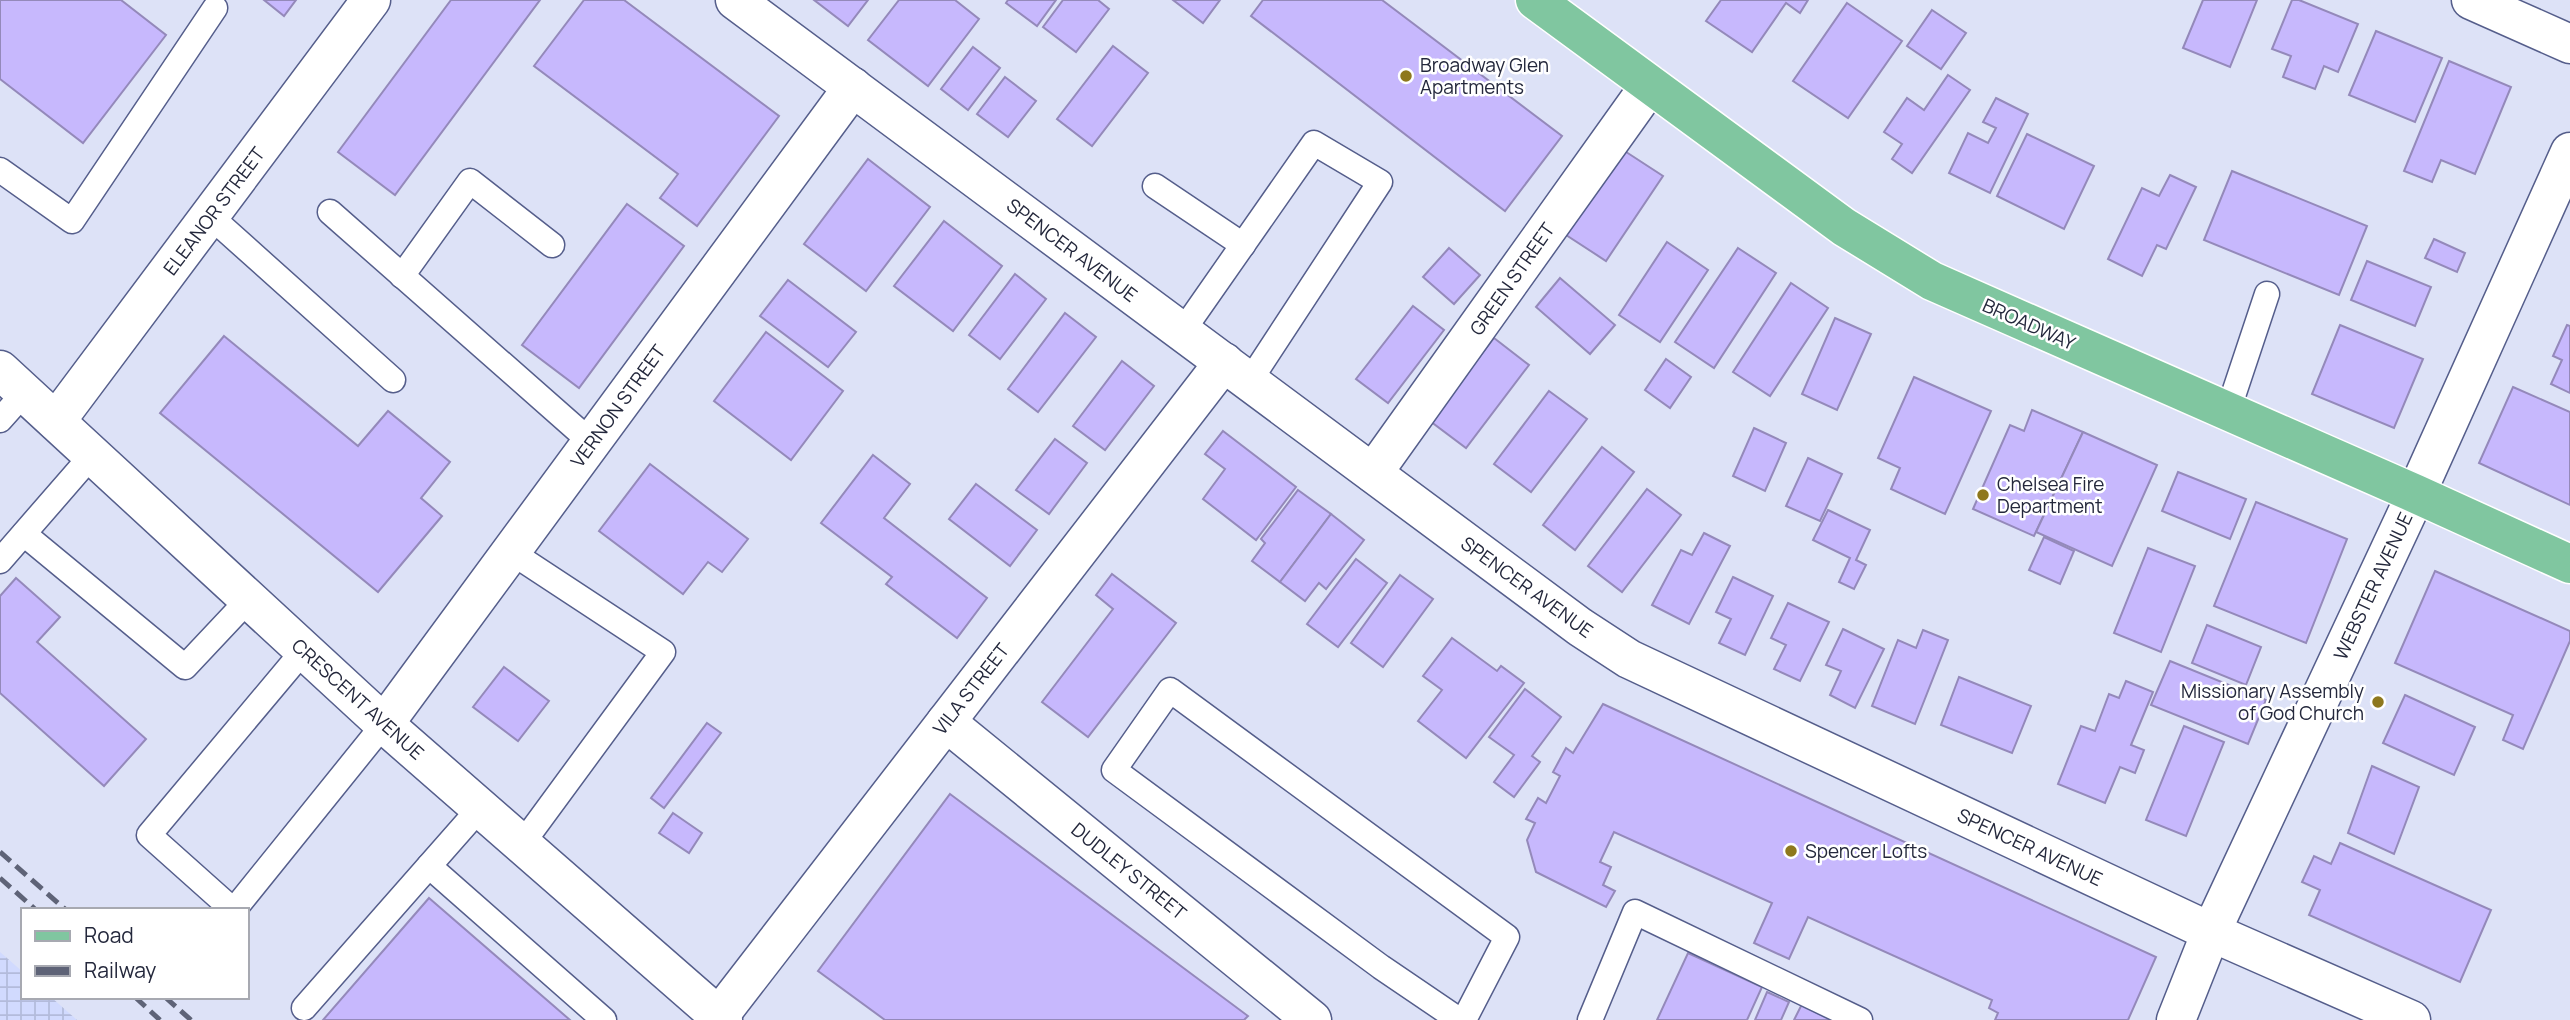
<svg xmlns="http://www.w3.org/2000/svg" width="2570" height="1020" viewBox="0 0 2570 1020" font-family="Manrope,sans-serif">
<style>
.industrial{fill:url(#industrial-grid)}
.building{fill:#c7b8fd;stroke:#9489ba;stroke-width:2}
.lines{fill:none;stroke-linecap:round;stroke-linejoin:round}
.service-casing{stroke:#555e8b;stroke-width:27}
.minor-casing{stroke:#555e8b;stroke-width:41}
.tertiary-casing{stroke:#555e8b;stroke-width:41}
.primary-casing{stroke:#fff;stroke-width:41}
.service{stroke:#fff;stroke-width:24}
.minor{stroke:#fff;stroke-width:38}
.tertiary{stroke:#fff;stroke-width:38}
.primary{stroke:#80c6a0;stroke-width:38}
.rail{stroke:#5e6377;stroke-width:5;stroke-dasharray:14 7;stroke-linecap:butt}
.poi-dot{fill:#8e781d;stroke:#fff;stroke-width:2.5}
.labels{text-anchor:middle;stroke-width:5;stroke-linejoin:round;paint-order:stroke}
.poi-label{font-size:19px;fill:#24283c;stroke:#fff;text-anchor:start}
.street-label{font-size:19px;fill:#24283c;stroke:#fff}
</style>
<defs>
<pattern id="industrial-grid" width="8" height="8" patternUnits="userSpaceOnUse" patternTransform="scale(1.75)"><rect width="8" height="8" fill="#d1dafe"/><path d="M0 4h8M4 0v8" fill="none" stroke="#b3bbdb"/></pattern>
</defs>
<rect width="100%" height="100%" fill="#dde2f7"/>
<!-- industrial -->
<polygon class="industrial" points="0,952 23,972 23,997 51,997 77,1020 0,1020"/>
<!-- building -->
<g class="building">
<polygon points="0,0 121,0 166,35 83,143 0,79"/>
<polygon points="264,0 296,0 284,16"/>
<polygon points="451,0 540,0 395,195 338,152"/>
<polygon points="584,0 624,0 779,116 697,226 660,198 678,174 534,66"/>
<polygon points="814,0 868,0 848,26"/>
<polygon points="899,0 955,0 979,19 928,86 868,40"/>
<polygon points="1008,0 1056,0 1037,26 1006,3"/>
<polygon points="1063,0 1098,0 1109,9 1076,52 1043,27"/>
<polygon points="1173,0 1220,0 1203,23"/>
<polygon points="1263,0 1382,0 1562,136 1505,211 1251,16"/>
<polygon points="1721,0 1808,0 1800,13 1786,3 1752,52 1706,21"/>
<polygon points="2203,0 2257,0 2230,67 2183,48"/>
<polygon points="2292,0 2299,0 2358,24 2338,72 2324,66 2315,89 2283,77 2291,56 2272,49"/>
<polygon points="1847,3 1902,41 1848,118 1793,81"/>
<polygon points="1932,10 1966,33 1941,69 1907,46"/>
<polygon points="2376,31 2442,58 2415,122 2349,95"/>
<polygon points="1113,46 1148,73 1092,146 1057,119"/>
<polygon points="973,47 1000,68 968,110 941,89"/>
<polygon points="2449,61 2511,87 2475,174 2441,160 2432,182 2404,171"/>
<polygon points="1948,75 1970,90 1912,173 1892,159 1902,144 1884,132 1907,98 1924,110"/>
<polygon points="1005,77 1036,101 1008,137 977,114"/>
<polygon points="1996,98 2028,114 1990,193 1949,173 1968,133 1988,143 1996,128 1983,122"/>
<polygon points="2027,134 2094,166 2064,229 1997,196"/>
<polygon points="1620,148 1663,176 1606,261 1563,233"/>
<polygon points="868,159 930,207 866,291 804,244"/>
<polygon points="2232,171 2367,226 2339,295 2204,240"/>
<polygon points="2170,175 2196,187 2166,249 2157,245 2142,276 2108,259 2142,188 2159,196"/>
<polygon points="627,204 684,246 579,388 522,345"/>
<polygon points="944,221 1002,266 953,331 894,286"/>
<polygon points="2434,239 2465,253 2457,272 2425,258"/>
<polygon points="1667,242 1708,270 1660,342 1619,315"/>
<polygon points="1449,248 1480,275 1454,304 1423,277"/>
<polygon points="1738,248 1776,273 1714,368 1675,342"/>
<polygon points="2367,261 2431,287 2415,326 2351,300"/>
<polygon points="1015,274 1046,299 1000,359 969,335"/>
<polygon points="1560,278 1615,325 1590,354 1536,307"/>
<polygon points="788,280 856,332 828,367 760,316"/>
<polygon points="1791,283 1828,308 1770,396 1733,372"/>
<polygon points="1413,306 1444,330 1388,403 1356,379"/>
<polygon points="1065,313 1096,337 1038,412 1008,389"/>
<polygon points="1835,318 1871,334 1837,410 1802,394"/>
<polygon points="2340,325 2423,359 2394,428 2312,394"/>
<polygon points="2567,325 2570,326 2570,393 2551,384 2562,360 2553,356"/>
<polygon points="766,332 843,391 791,460 714,401"/>
<polygon points="224,336 358,446 388,411 450,462 421,498 442,516 378,592 160,413"/>
<polygon points="1494,338 1529,365 1466,448 1430,421"/>
<polygon points="1666,359 1691,377 1670,408 1645,390"/>
<polygon points="1122,361 1154,386 1105,450 1073,426"/>
<polygon points="1914,377 1991,411 1945,514 1891,489 1900,468 1878,458"/>
<polygon points="2513,387 2570,412 2570,505 2479,463"/>
<polygon points="1549,391 1587,419 1531,492 1494,464"/>
<polygon points="2032,410 2083,432 2034,536 1973,509 2010,425 2024,431"/>
<polygon points="1754,428 1786,443 1765,491 1733,476"/>
<polygon points="1223,431 1296,487 1256,540 1203,499 1225,469 1205,454"/>
<polygon points="2083,432 2157,465 2112,566 2036,532"/>
<polygon points="1055,439 1087,463 1049,514 1016,490"/>
<polygon points="1602,447 1634,472 1575,550 1543,525"/>
<polygon points="873,455 910,484 884,518 987,598 957,638 886,584 892,577 821,523"/>
<polygon points="1808,458 1842,474 1820,521 1786,506"/>
<polygon points="650,464 748,539 722,572 708,562 683,594 599,531"/>
<polygon points="2178,472 2246,499 2230,539 2162,511"/>
<polygon points="976,484 1037,530 1010,566 949,519"/>
<polygon points="1647,489 1681,515 1622,592 1588,566"/>
<polygon points="1298,490 1331,514 1280,582 1252,561 1265,543 1261,539"/>
<polygon points="2256,502 2347,539 2306,643 2214,606"/>
<polygon points="1828,510 1870,530 1856,560 1866,565 1854,589 1839,582 1850,558 1813,540"/>
<polygon points="1331,514 1364,540 1326,589 1319,583 1305,601 1280,582"/>
<polygon points="1704,533 1730,546 1689,624 1652,605 1681,550 1692,555"/>
<polygon points="2044,537 2074,551 2060,584 2029,570"/>
<polygon points="2148,548 2195,566 2161,652 2114,633"/>
<polygon points="1356,559 1387,583 1338,647 1307,624"/>
<polygon points="2435,571 2570,631 2570,641 2523,749 2503,740 2513,715 2395,663"/>
<polygon points="1112,574 1176,623 1088,737 1042,702 1113,609 1096,595"/>
<polygon points="1400,575 1433,599 1383,667 1351,643"/>
<polygon points="1733,577 1773,596 1745,655 1719,643 1731,619 1716,612"/>
<polygon points="16,578 60,617 37,642 146,739 104,786 0,693 0,596"/>
<polygon points="1788,603 1829,622 1800,681 1774,669 1786,645 1771,638"/>
<polygon points="2207,625 2261,647 2246,685 2192,663"/>
<polygon points="1843,629 1884,649 1855,708 1830,695 1841,671 1826,665"/>
<polygon points="1923,630 1948,640 1915,724 1872,706 1898,640 1916,648"/>
<polygon points="1452,638 1497,671 1501,666 1524,683 1466,758 1418,721 1442,690 1423,676"/>
<polygon points="2170,661 2266,700 2248,744 2151,705"/>
<polygon points="504,667 549,701 518,741 473,707"/>
<polygon points="1959,677 2031,706 2012,753 1941,725"/>
<polygon points="2126,681 2153,692 2131,745 2144,750 2135,773 2120,767 2105,803 2058,784 2081,726 2095,731 2109,694 2119,698"/>
<polygon points="1525,689 1561,717 1532,756 1540,762 1514,797 1494,782 1514,755 1489,737"/>
<polygon points="2405,695 2475,727 2454,775 2383,743"/>
<polygon points="1603,704 2156,957 2128,1020 1995,1020 1998,1013 1989,1008 1992,1000 1808,917 1789,959 1754,943 1772,903 1614,832 1600,862 1611,867 1603,885 1615,891 1606,907 1536,872 1527,840 1535,823 1526,819 1538,798 1546,803 1560,776 1553,772 1566,748 1573,753"/>
<polygon points="707,723 721,733 664,808 651,798"/>
<polygon points="2184,726 2224,742 2186,836 2146,820"/>
<polygon points="2372,766 2419,787 2394,854 2348,833"/>
<polygon points="950,794 1248,1016 1244,1020 885,1020 818,971"/>
<polygon points="673,813 702,833 689,853 659,833"/>
<polygon points="2340,843 2491,910 2460,982 2309,915 2320,890 2302,882 2314,856 2331,864"/>
<polygon points="429,898 570,1020 323,1020"/>
<polygon points="1688,953 1762,987 1747,1020 1657,1020"/>
<polygon points="1767,992 1789,1002 1781,1020 1755,1020"/>
<polygon points="1802,1004 1838,1020 1794,1020"/>
</g>
<g class="lines">
<defs>
<g id="service">
<polyline points="0,170 72,221 215,8"/>
<polyline points="1155,186 1243,245"/>
<polyline points="330,212 591,442"/>
<polyline points="210,216 393,380"/>
<polyline points="402,276 470,181 552,245"/>
<polyline points="1182,332 1314,143 1380,182 1249,382"/>
<polyline points="2228,411 2267,294"/>
<polyline points="0,420 25,392"/>
<polyline points="24,534 185,667 249,599"/>
<polyline points="511,552 663,652 522,844"/>
<polyline points="0,561 93,454"/>
<polyline points="429,866 604,1020"/>
<polyline points="233,910 149,835 304,650"/>
<polyline points="234,910 384,724"/>
<polyline points="304,1008 480,808"/>
<polyline points="1459,1020 1381,967 1114,770 1170,690 1507,937 1464,1020"/>
<polyline points="1590,1020 1635,912 1860,1020"/>
</g>
<g id="minor">
<polyline points="735,0 1580,627 1629,659 2211,932 2411,1020"/>
<polyline points="2471,0 2570,44"/>
<polyline points="56,421 371,0"/>
<polyline points="1373,473 1650,85"/>
<polyline points="946,722 1312,1020"/>
<polyline points="384,724 853,87"/>
<polyline points="719,1016 1224,362"/>
</g>
<g id="tertiary">
<polyline points="0,370 384,724 723,1020"/>
<polyline points="2176,1020 2211,932 2416,494 2570,152"/>
</g>
<polyline id="primary" points="1535,0 1844,227 1932,281 2416,494 2570,564"/>
</defs>
<!-- service casing -->
<use href="#service" class="service-casing"/>
<!-- minor casing -->
<use href="#minor" class="minor-casing"/>
<!-- tertiary casing -->
<use href="#tertiary" class="tertiary-casing"/>
<!-- primary casing -->
<use href="#primary" class="primary-casing"/>
<!-- service -->
<use href="#service" class="service"/>
<!-- minor -->
<use href="#minor" class="minor"/>
<!-- tertiary -->
<use href="#tertiary" class="tertiary"/>
<!-- primary -->
<use href="#primary" class="primary"/>
<!-- rail -->
<g class="rail">
<polyline points="0,852 66,910"/>
<polyline points="0,878 36,910"/>
<polyline points="135,997 160,1020"/>
<polyline points="165,997 191,1020"/>
</g>
</g>
<!-- markers -->
<g class="poi-dot">
<circle cx="1406" cy="76" r="7"/>
<circle cx="1983" cy="495" r="7"/>
<circle cx="2378" cy="702" r="7"/>
<circle cx="1791" cy="851" r="7"/>
</g>
<g class="labels">
<!-- poi labels -->
<g class="poi-label">
<text x="1420" y="72">Broadway Glen<tspan x="1420" dy="22">Apartments</tspan></text>
<text x="1997" y="491">Chelsea Fire<tspan x="1997" dy="22">Department</tspan></text>
<text x="2364" y="698" text-anchor="end">Missionary Assembly<tspan x="2364" dy="22">of God Church</tspan></text>
<text x="1805" y="858">Spencer Lofts</text>
</g>
<!-- street labels -->
<g class="street-label">
<text transform="translate(214 211) rotate(-53)" y="7">ELEANOR STREET</text>
<text transform="translate(1072 250) rotate(37)" y="7">SPENCER AVENUE</text>
<text transform="translate(1512 279) rotate(-55)" y="7">GREEN STREET</text>
<text transform="translate(2029 324) rotate(24)" y="7">BROADWAY</text>
<text transform="translate(618 406) rotate(-54)" y="7">VERNON STREET</text>
<text transform="translate(2373 586) rotate(-65)" y="7">WEBSTER AVENUE</text>
<text transform="translate(1527 587) rotate(36)" y="7">SPENCER AVENUE</text>
<text transform="translate(971 689) rotate(-52)" y="7">VILA STREET</text>
<text transform="translate(358 699) rotate(42)" y="7">CRESCENT AVENUE</text>
<text transform="translate(2030 847) rotate(25)" y="7">SPENCER AVENUE</text>
<text transform="translate(1129 871) rotate(39)" y="7">DUDLEY STREET</text>
</g>
</g>
<!-- legend -->
<rect x="21" y="908" width="228" height="91" fill="#ffffff" stroke="#a7a9b1" stroke-width="2"/>
<rect x="35" y="931" width="35" height="10" fill="#80c6a0" stroke="#a7a9b1" stroke-width="2"/>
<text x="84" y="943" font-size="21" fill="#24283c">Road</text>
<rect x="35" y="966" width="35" height="10" fill="#5e6377" stroke="#a7a9b1" stroke-width="2"/>
<text x="84" y="978" font-size="21" fill="#24283c">Railway</text>
</svg>
